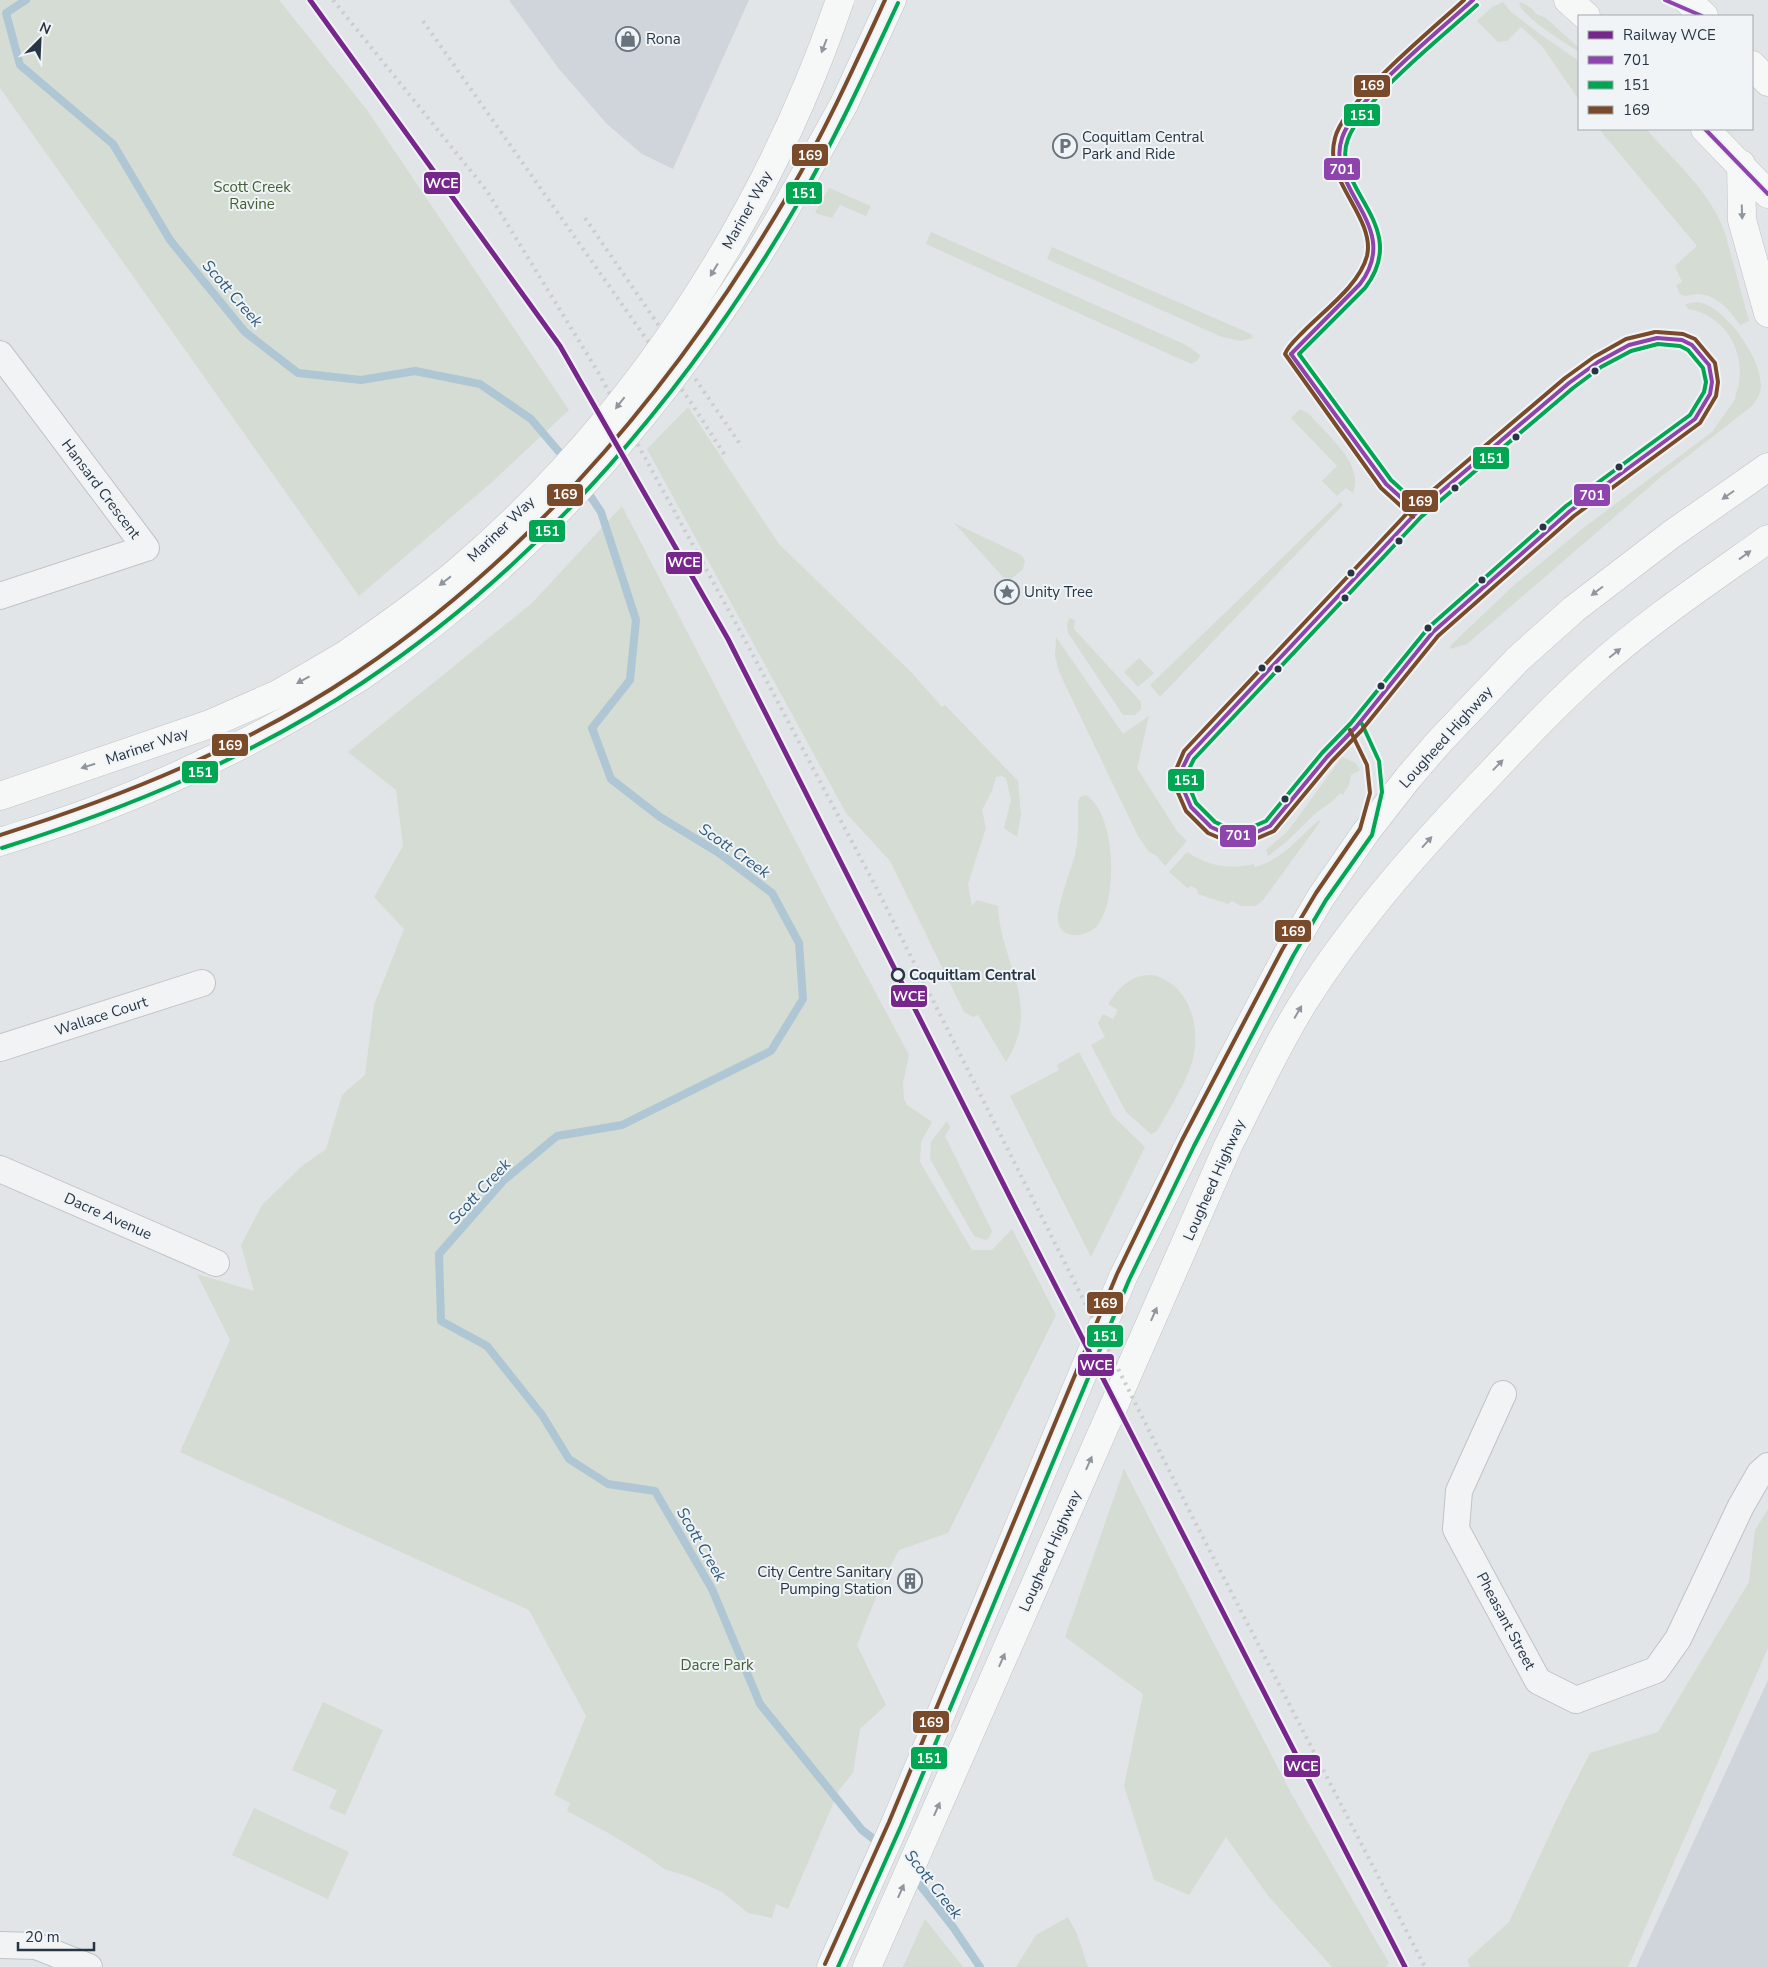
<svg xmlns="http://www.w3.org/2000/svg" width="1768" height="1967" viewBox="0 0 1768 1967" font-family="'Nunito Sans',sans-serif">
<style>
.built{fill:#d0d5db}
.green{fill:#d4dcd3}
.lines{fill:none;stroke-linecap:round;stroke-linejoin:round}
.stream{stroke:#afc6d4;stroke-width:8}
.street-casing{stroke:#c0c3c6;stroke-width:28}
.secondary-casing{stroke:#c0c3c6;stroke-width:29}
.primary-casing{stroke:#bfc2c6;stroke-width:29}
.street{stroke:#f2f3f4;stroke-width:26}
.secondary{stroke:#f6f7f7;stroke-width:28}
.primary{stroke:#f6f7f7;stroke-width:28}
.rail{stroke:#cbcdcf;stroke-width:4;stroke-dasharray:2.5 5;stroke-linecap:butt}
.secondary-bridge-casing{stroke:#c0c3c6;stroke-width:29;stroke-linecap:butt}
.secondary-bridge{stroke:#f6f7f7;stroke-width:28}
.bus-1-casing{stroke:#f0f4f7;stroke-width:8}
.bus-2-casing{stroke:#f0f4f7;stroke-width:8}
.bus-3-casing{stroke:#f0f4f7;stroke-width:8}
.bus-1{stroke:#8e44ad;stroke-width:4}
.bus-2{stroke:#00a651;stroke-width:4}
.bus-3{stroke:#7a4b2a;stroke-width:4}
.rail-1-casing{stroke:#f0f4f7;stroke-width:9}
.rail-1{stroke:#77278b;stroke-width:5}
.oneway{fill:#8f969d}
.bus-dot{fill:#283543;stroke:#f0f4f7;stroke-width:2}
.stop-dot{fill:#f0f4f7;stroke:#283543;stroke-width:2.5}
.labels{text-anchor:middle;stroke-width:4;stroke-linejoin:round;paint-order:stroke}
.poi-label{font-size:15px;fill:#283543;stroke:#f0f4f7;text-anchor:start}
.park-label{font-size:15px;fill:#425f34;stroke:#f0f4f7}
.street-label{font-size:15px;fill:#283543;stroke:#f0f4f7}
.stop-label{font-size:15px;font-weight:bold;fill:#283543;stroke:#f0f4f7;text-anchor:start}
.water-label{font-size:16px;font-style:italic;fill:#2f5a7a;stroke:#f0f4f7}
.line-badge{stroke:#f0f4f7;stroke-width:2}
.badge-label{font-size:14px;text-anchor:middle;font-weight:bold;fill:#fff}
</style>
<rect width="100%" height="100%" fill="#e2e5e8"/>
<!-- built -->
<g class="built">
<polygon points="509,0 749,0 673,169 642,154 607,124 559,69"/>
<polygon points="1768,1680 1768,1967 1636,1967"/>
</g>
<!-- green -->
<g class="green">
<polygon points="0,0 279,0 367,110 569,410 491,483 359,596 0,88"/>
<polygon points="1503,2 1510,11 1537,32 1579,61 1579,100 1542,46 1521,27 1507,41 1498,42 1477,21 1492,7"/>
<path d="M1519,2C1527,4 1532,8 1536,14L1546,18L1579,48V52C1566,43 1521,17 1519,2Z"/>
<path d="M1599,129H1646C1674,161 1711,192 1725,233L1749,321L1740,325C1730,311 1719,296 1699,294C1692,294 1686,298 1680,294L1676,285L1682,282L1675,266L1697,246Z"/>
<polygon points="829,188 871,206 866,216 840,205 832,218 815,213"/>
<polygon points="931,232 1186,345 1200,355 1198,360 1191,364 926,244"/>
<polygon points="1052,247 1251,334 1253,338 1241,341 1222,337 1047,259"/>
<path d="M1697,302C1725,305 1761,358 1761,385C1761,394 1757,399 1752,406L1661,477L1467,644L1450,649L1451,645L1513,586L1582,529L1712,432L1736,398L1735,397C1750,359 1729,316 1688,309L1685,304Z"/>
<path d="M688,407L779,544L912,673L942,707L945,705L1018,781L1021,815L1017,837L1004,828L1011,800L1006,778L1001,776L996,777L992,791L982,810L986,828L968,884L972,906L977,900L998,906C1000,963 1043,1004 1006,1062L978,1015L973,1017L964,1012L890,861L846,813L647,449Z"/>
<path d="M1300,409L1309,414C1326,434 1365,464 1353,493L1346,488L1337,496L1322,481L1337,466L1291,418Z"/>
<polygon points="1340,502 1343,505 1160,697 1150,685"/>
<polygon points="622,506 827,902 909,1055 903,1083 904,1099 907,1105 932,1122 921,1142 920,1162 972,1250 992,1250 1012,1229 1056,1315 948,1533 899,1550 881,1585 857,1645 886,1705 860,1729 853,1773 839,1790 788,1909 776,1904 772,1918 748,1913 722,1892 690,1877 664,1869 651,1859 610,1834 567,1811 570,1803 554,1795 586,1716 529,1610 180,1452 230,1340 197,1274 254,1291 241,1245 262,1205 301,1167 326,1149 342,1095 365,1075 374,1005 404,929 374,897 403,846 396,790 348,752 532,603"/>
<polygon points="954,523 1021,555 1025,560 1023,569 1011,579 1003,577"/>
<polygon points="1069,618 1075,620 1074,629 1141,702 1141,709 1135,715 1123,715 1068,633 1067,625"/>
<polygon points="1056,637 1123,734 1149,716 1137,768 1177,831 1187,841 1165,866 1157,856 1149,852 1138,836 1059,672 1055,656"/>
<polygon points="1139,658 1154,673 1138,687 1124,672"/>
<path d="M1342,757L1356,763L1360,770L1351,775L1349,785L1343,795L1340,793C1333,802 1325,806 1316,813C1300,828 1287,843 1268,856L1266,850L1287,832Z"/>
<path d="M1086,795C1116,813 1119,900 1097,926C1086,937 1061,941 1058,921C1056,907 1071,870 1075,855C1079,837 1078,820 1078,802L1080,797Z"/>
<path d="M1319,820L1320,822L1263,900L1256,906H1241L1232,901L1228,904L1198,894L1197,889L1191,886L1187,888L1169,872L1187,852C1209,866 1229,870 1254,864L1255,867C1283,859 1298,838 1319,820Z"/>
<path d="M1152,975C1190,983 1202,1029 1192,1062C1185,1086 1169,1109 1157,1131L1151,1134L1126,1112L1091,1045L1105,1037L1098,1023L1103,1014L1113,1019L1118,1010L1108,1004C1118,988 1132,974 1152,975Z"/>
<polygon points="1079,1052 1113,1116 1145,1147 1091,1257 1010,1096 1059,1070 1057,1065"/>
<polygon points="947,1121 950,1127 945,1136 992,1231 989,1238 985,1240 974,1236 930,1159 931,1142"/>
<polygon points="1124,1469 1291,1793 1389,1963 1386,1967 1332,1967 1269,1897 1226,1837 1189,1895 1154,1880 1124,1786 1143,1694 1065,1637"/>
<polygon points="1768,1509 1768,1648 1628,1967 1470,1967 1467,1960 1509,1922 1561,1810 1590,1753 1658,1732 1749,1582 1755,1530"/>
<polygon points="323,1702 383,1730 345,1815 329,1808 337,1790 292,1770"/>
<polygon points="254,1808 349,1852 328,1899 232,1855"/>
<polygon points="1068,1917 1077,1934 1088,1967 1016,1967 1036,1935"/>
<polygon points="925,1919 963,1967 903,1967"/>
</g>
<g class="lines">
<!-- stream -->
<g class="stream">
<polyline points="26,0 6,13 20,65 113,144 170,240 245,332 298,373 361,380 415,371 480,384 531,419 566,460"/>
<polyline points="585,488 601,512 636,620 630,680 592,728 611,779 660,817 719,853 772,893 799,943 803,999 771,1051 622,1125 557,1136 503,1181 439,1254 441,1321 487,1346 542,1415 569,1459 608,1484 655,1491 712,1589 760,1704 862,1830 880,1844"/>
<polyline points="913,1876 953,1927 980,1967"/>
</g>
<defs>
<g id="street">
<polyline points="0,354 146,548 0,596"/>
<polyline points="0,1048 202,983"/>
<polyline points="0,1169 216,1263"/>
<polyline points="1503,1394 1459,1491 1456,1529 1538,1681 1576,1700 1656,1670 1678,1639 1741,1506 1760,1473 1768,1466"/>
<polyline points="0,1945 36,1946 89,1967"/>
</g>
<g id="secondary">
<polyline points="844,104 892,0"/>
<polyline points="0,796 210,724 278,694 345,655"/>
<path d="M0,842C34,831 68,821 101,808C192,773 277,729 360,677"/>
</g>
<g id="primary">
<polyline points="1568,0 1586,16"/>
<polyline points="1687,0 1704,16"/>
<polyline points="1752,65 1768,82"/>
<polyline points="1705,129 1768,194"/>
<polyline points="1741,164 1742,220 1768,313"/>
<polyline points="831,1967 895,1824 1123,1277 1227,1069 1288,953 1321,897 1366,832 1408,778 1439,742 1518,659 1574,609 1672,534 1768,467"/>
<path d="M867,1967L1228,1146C1253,1097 1276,1046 1305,1000C1358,917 1423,844 1491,773C1524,738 1557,703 1593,671C1647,622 1709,581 1768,539"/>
</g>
</defs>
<!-- street casing -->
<use href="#street" class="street-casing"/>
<!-- secondary casing -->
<use href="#secondary" class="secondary-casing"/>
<!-- primary casing -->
<use href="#primary" class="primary-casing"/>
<!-- street -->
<use href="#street" class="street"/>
<!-- secondary -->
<use href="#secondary" class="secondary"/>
<!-- primary -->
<use href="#primary" class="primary"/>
<!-- rail -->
<g class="rail">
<polyline points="333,0 487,191 598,372 746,642 876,887 1194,1520 1425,1967"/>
<polyline points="423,21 692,404 726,457"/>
<polyline points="585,218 742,447"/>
</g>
<defs>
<g id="secondary-bridge">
<path d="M345,655C383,629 421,602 456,573C634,422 765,219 840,0"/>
<path d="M360,677C521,568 645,428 751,266C785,213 814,158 844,104"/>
</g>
</defs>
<!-- secondary-bridge casing -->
<use href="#secondary-bridge" class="secondary-bridge-casing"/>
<!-- secondary-bridge -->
<use href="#secondary-bridge" class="secondary-bridge"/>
<defs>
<g id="bus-1">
<polyline points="1665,0 1702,16"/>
<polyline points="1705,129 1768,194"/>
<polygon points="1657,338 1682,340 1692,345 1709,365 1712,382 1710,394 1695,419 1570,511 1433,632 1356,727 1327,757 1270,826 1246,837 1224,833 1211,827 1191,807 1178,777 1189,755 1417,512 1569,383 1598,362 1629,345"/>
<path d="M1291,354L1360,284C1404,226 1324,190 1342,138C1355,98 1440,30 1473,0"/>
<polyline points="1291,354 1386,484 1417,512"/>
</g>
<g id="bus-2">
<polygon points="1658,344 1680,346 1688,350 1703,368 1706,382 1704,392 1690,415 1566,506 1429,627 1351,723 1322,753 1266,821 1245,830 1226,827 1215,822 1196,803 1185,777 1194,759 1421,517 1573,388 1601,367 1631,351"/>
<path d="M1421,507L1391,480L1299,354L1365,288C1413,225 1329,188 1348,139C1363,99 1444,35 1477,5"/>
<path d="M2,848C128,808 252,757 362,683C546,560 691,388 801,198C837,135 867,69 898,3"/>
<polyline points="838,1967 901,1826 1129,1280 1194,1146 1293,956 1326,900 1372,835 1382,792 1379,761 1362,724"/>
</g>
<g id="bus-3">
<polyline points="1655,332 1626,339 1594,357 1565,378 1413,507 1184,751 1172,779 1186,811 1208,833 1222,839 1246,843 1274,831 1332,761 1361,731 1438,636 1574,516 1700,423 1716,396 1718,382 1715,363 1695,339 1683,334 1657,332"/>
<path d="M1413,517L1381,488L1285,354C1288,346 1296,339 1302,333C1323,311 1359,286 1367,256C1373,231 1351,204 1341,182C1334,169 1331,153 1335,138C1344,101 1434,28 1464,0"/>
<path d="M0,835C124,796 247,746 356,673C538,550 679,381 789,193C825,131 855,65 885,0"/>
<polyline points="825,1964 889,1822 1117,1274 1182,1140 1282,950 1316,893 1360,829 1370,793 1367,765 1350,730"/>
</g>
</defs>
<!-- bus-1 casing -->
<use href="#bus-1" class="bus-1-casing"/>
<!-- bus-2 casing -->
<use href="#bus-2" class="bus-2-casing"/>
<!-- bus-3 casing -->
<use href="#bus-3" class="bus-3-casing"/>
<!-- bus-1 -->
<use href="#bus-1" class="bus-1"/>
<!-- bus-2 -->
<use href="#bus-2" class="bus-2"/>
<!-- bus-3 -->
<use href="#bus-3" class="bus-3"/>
<defs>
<polyline id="rail-1" points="310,0 560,346 728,639 1015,1207 1405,1967"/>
</defs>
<!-- rail-1 casing -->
<use href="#rail-1" class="rail-1-casing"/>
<!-- rail-1 -->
<use href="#rail-1" class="rail-1"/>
</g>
<!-- one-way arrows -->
<defs><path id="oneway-solid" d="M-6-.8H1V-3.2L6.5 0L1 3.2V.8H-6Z" transform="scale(1.25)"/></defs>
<g class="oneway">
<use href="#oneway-solid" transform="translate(824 46) rotate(111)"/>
<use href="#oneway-solid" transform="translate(1742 212) rotate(88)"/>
<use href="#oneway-solid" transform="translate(714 270) rotate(121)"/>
<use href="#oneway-solid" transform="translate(620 403) rotate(128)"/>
<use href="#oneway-solid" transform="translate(1728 495) rotate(145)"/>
<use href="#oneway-solid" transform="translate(1745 555) rotate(-36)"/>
<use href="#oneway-solid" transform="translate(445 581) rotate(142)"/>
<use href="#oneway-solid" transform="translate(1597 591) rotate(143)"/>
<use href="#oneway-solid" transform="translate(1615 653) rotate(-39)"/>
<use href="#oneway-solid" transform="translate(303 680) rotate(151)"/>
<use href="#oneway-solid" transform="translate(1498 765) rotate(-46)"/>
<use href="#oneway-solid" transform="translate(88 766) rotate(162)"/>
<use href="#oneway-solid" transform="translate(1427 842) rotate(-48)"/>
<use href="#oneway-solid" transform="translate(1298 1012) rotate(-60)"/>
<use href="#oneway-solid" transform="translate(1154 1314) rotate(-66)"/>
<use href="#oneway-solid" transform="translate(1089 1463) rotate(-66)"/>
<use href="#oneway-solid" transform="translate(1002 1660) rotate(-66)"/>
<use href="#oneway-solid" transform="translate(937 1809) rotate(-66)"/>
<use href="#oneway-solid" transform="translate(901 1891) rotate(-66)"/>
</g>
<!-- icons -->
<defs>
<symbol id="shop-ring" viewBox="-11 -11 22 22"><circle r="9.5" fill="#f0f4f7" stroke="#69737d" stroke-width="1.5"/><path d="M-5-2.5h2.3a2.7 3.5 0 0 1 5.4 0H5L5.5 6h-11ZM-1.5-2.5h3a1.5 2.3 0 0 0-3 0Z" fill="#69737d"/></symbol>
<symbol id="parking-ring" viewBox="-11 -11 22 22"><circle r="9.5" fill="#f0f4f7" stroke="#69737d" stroke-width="1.5"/><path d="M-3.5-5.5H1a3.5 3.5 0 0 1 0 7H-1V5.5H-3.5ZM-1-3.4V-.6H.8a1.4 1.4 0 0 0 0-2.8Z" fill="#69737d"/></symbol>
<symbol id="sight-ring" viewBox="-11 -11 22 22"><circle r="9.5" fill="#f0f4f7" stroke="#69737d" stroke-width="1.5"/><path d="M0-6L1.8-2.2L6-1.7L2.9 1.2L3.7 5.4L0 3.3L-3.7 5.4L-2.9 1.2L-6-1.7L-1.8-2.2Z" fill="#69737d"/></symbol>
<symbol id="building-ring" viewBox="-11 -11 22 22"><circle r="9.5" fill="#f0f4f7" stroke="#69737d" stroke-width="1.5"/><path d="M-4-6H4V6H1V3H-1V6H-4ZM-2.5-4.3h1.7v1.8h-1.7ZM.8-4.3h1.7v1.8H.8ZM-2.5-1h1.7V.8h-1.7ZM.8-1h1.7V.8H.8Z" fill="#69737d"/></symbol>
</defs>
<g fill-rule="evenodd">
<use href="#shop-ring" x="614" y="25" width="28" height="28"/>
<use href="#parking-ring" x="1051" y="132" width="28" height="28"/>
<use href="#sight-ring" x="993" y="578" width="28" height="28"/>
<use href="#building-ring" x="896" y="1567" width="28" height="28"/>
</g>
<!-- markers -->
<g class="bus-dot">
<circle cx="1595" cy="371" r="4.5"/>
<circle cx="1516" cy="437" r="4.5"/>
<circle cx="1619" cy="467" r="4.5"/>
<circle cx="1455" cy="488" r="4.5"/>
<circle cx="1543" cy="527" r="4.5"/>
<circle cx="1399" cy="541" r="4.5"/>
<circle cx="1351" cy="573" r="4.5"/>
<circle cx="1482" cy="580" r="4.5"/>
<circle cx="1345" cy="598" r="4.5"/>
<circle cx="1428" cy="628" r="4.5"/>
<circle cx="1262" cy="668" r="4.5"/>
<circle cx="1278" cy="669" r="4.5"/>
<circle cx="1381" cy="686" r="4.5"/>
<circle cx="1285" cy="799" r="4.5"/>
</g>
<circle class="stop-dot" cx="898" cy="975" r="6"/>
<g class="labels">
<!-- poi labels -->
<g class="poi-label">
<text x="646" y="44">Rona</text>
<text x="1082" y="142">Coquitlam Central<tspan x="1082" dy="17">Park and Ride</tspan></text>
<text x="1024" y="597">Unity Tree</text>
<text x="892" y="1577" text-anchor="end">City Centre Sanitary<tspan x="892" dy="17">Pumping Station</tspan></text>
</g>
<!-- park labels -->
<g class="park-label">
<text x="252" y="192">Scott Creek<tspan x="252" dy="17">Ravine</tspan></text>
<text x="717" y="1670">Dacre Park</text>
</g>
<!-- street labels -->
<g class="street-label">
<text transform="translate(747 210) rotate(-61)" y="5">Mariner Way</text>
<text transform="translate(101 489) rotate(53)" y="5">Hansard Crescent</text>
<text transform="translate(501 529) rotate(-44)" y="5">Mariner Way</text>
<text transform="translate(1446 737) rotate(-48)" y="5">Lougheed Highway</text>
<text transform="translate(147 746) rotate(-19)" y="5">Mariner Way</text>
<text transform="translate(101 1016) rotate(-18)" y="5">Wallace Court</text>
<text transform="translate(1214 1180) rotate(-66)" y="5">Lougheed Highway</text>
<text transform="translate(108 1216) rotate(24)" y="5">Dacre Avenue</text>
<text transform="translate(1050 1551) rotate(-66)" y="5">Lougheed Highway</text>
<text transform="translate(1506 1621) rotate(62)" y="5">Pheasant Street</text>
</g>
<!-- stop labels -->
<g class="stop-label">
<text x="909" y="980">Coquitlam Central</text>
</g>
<!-- water labels -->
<g class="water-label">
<text transform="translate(233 293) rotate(49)" y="6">Scott Creek</text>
<text transform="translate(735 850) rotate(35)" y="6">Scott Creek</text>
<text transform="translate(479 1191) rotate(-47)" y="6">Scott Creek</text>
<text transform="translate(702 1544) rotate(60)" y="6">Scott Creek</text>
<text transform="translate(934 1884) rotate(52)" y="6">Scott Creek</text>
</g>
</g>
<g class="line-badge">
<rect x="1353" y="74" width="38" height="24" rx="5" fill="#7a4b2a"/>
<rect x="1343" y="103" width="38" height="24" rx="5" fill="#00a651"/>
<rect x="791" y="143" width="38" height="24" rx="5" fill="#7a4b2a"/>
<rect x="1323" y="157" width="38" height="24" rx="5" fill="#8e44ad"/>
<rect x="423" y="171" width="38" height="24" rx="5" fill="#77278b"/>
<rect x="785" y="181" width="38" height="24" rx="5" fill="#00a651"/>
<rect x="1472" y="446" width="38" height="24" rx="5" fill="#00a651"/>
<rect x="546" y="483" width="38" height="24" rx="5" fill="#7a4b2a"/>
<rect x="1573" y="483" width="38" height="24" rx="5" fill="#8e44ad"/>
<rect x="1401" y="489" width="38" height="24" rx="5" fill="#7a4b2a"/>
<rect x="528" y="519" width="38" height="24" rx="5" fill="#00a651"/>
<rect x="665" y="551" width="38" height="24" rx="5" fill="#77278b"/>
<rect x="211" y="733" width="38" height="24" rx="5" fill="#7a4b2a"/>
<rect x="181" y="760" width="38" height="24" rx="5" fill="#00a651"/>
<rect x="1167" y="768" width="38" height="24" rx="5" fill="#00a651"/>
<rect x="1219" y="824" width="38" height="24" rx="5" fill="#8e44ad"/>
<rect x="1274" y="919" width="38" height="24" rx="5" fill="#7a4b2a"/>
<rect x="890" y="984" width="38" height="24" rx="5" fill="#77278b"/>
<rect x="1086" y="1291" width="38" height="24" rx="5" fill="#7a4b2a"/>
<rect x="1086" y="1324" width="38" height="24" rx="5" fill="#00a651"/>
<rect x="1077" y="1353" width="38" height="24" rx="5" fill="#77278b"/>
<rect x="912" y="1710" width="38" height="24" rx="5" fill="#7a4b2a"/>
<rect x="910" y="1746" width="38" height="24" rx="5" fill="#00a651"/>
<rect x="1283" y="1754" width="38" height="24" rx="5" fill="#77278b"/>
</g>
<g class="badge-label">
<text x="1372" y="90">169</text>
<text x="1362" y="120">151</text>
<text x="810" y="160">169</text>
<text x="1342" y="174">701</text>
<text x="442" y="188">WCE</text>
<text x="804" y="198">151</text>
<text x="1491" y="463">151</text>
<text x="565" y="499">169</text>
<text x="1592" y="500">701</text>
<text x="1420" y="506">169</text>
<text x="547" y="536">151</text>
<text x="684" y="567">WCE</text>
<text x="230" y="750">169</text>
<text x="200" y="777">151</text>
<text x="1186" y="785">151</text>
<text x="1238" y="840">701</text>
<text x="1293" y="936">169</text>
<text x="909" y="1001">WCE</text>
<text x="1105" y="1308">169</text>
<text x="1105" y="1341">151</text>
<text x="1096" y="1370">WCE</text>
<text x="931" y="1727">169</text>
<text x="929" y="1763">151</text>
<text x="1302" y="1771">WCE</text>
</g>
<!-- legend -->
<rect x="1578" y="15" width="175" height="115" fill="#f0f4f7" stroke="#a0a8af"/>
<rect x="1588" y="31" width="25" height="8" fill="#77278b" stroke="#a0a8af"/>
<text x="1623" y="40" font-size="15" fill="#283543">Railway WCE</text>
<rect x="1588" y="56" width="25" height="8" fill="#8e44ad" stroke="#a0a8af"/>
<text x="1623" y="65" font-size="15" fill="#283543">701</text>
<rect x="1588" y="81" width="25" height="8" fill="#00a651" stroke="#a0a8af"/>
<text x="1623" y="90" font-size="15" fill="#283543">151</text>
<rect x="1588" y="106" width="25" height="8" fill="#7a4b2a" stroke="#a0a8af"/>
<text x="1623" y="115" font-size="15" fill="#283543">169</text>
<!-- north arrow -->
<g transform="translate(40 40) rotate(24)" stroke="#f0f4f7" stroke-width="4" paint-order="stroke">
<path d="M0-4L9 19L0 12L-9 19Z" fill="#283543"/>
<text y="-8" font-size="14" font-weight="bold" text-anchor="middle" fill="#283543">N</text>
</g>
<!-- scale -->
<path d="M18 1942v8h76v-8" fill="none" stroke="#283543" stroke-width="2.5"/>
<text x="25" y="1942" font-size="15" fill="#283543" stroke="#f0f4f7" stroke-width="4" paint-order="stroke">20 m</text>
</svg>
